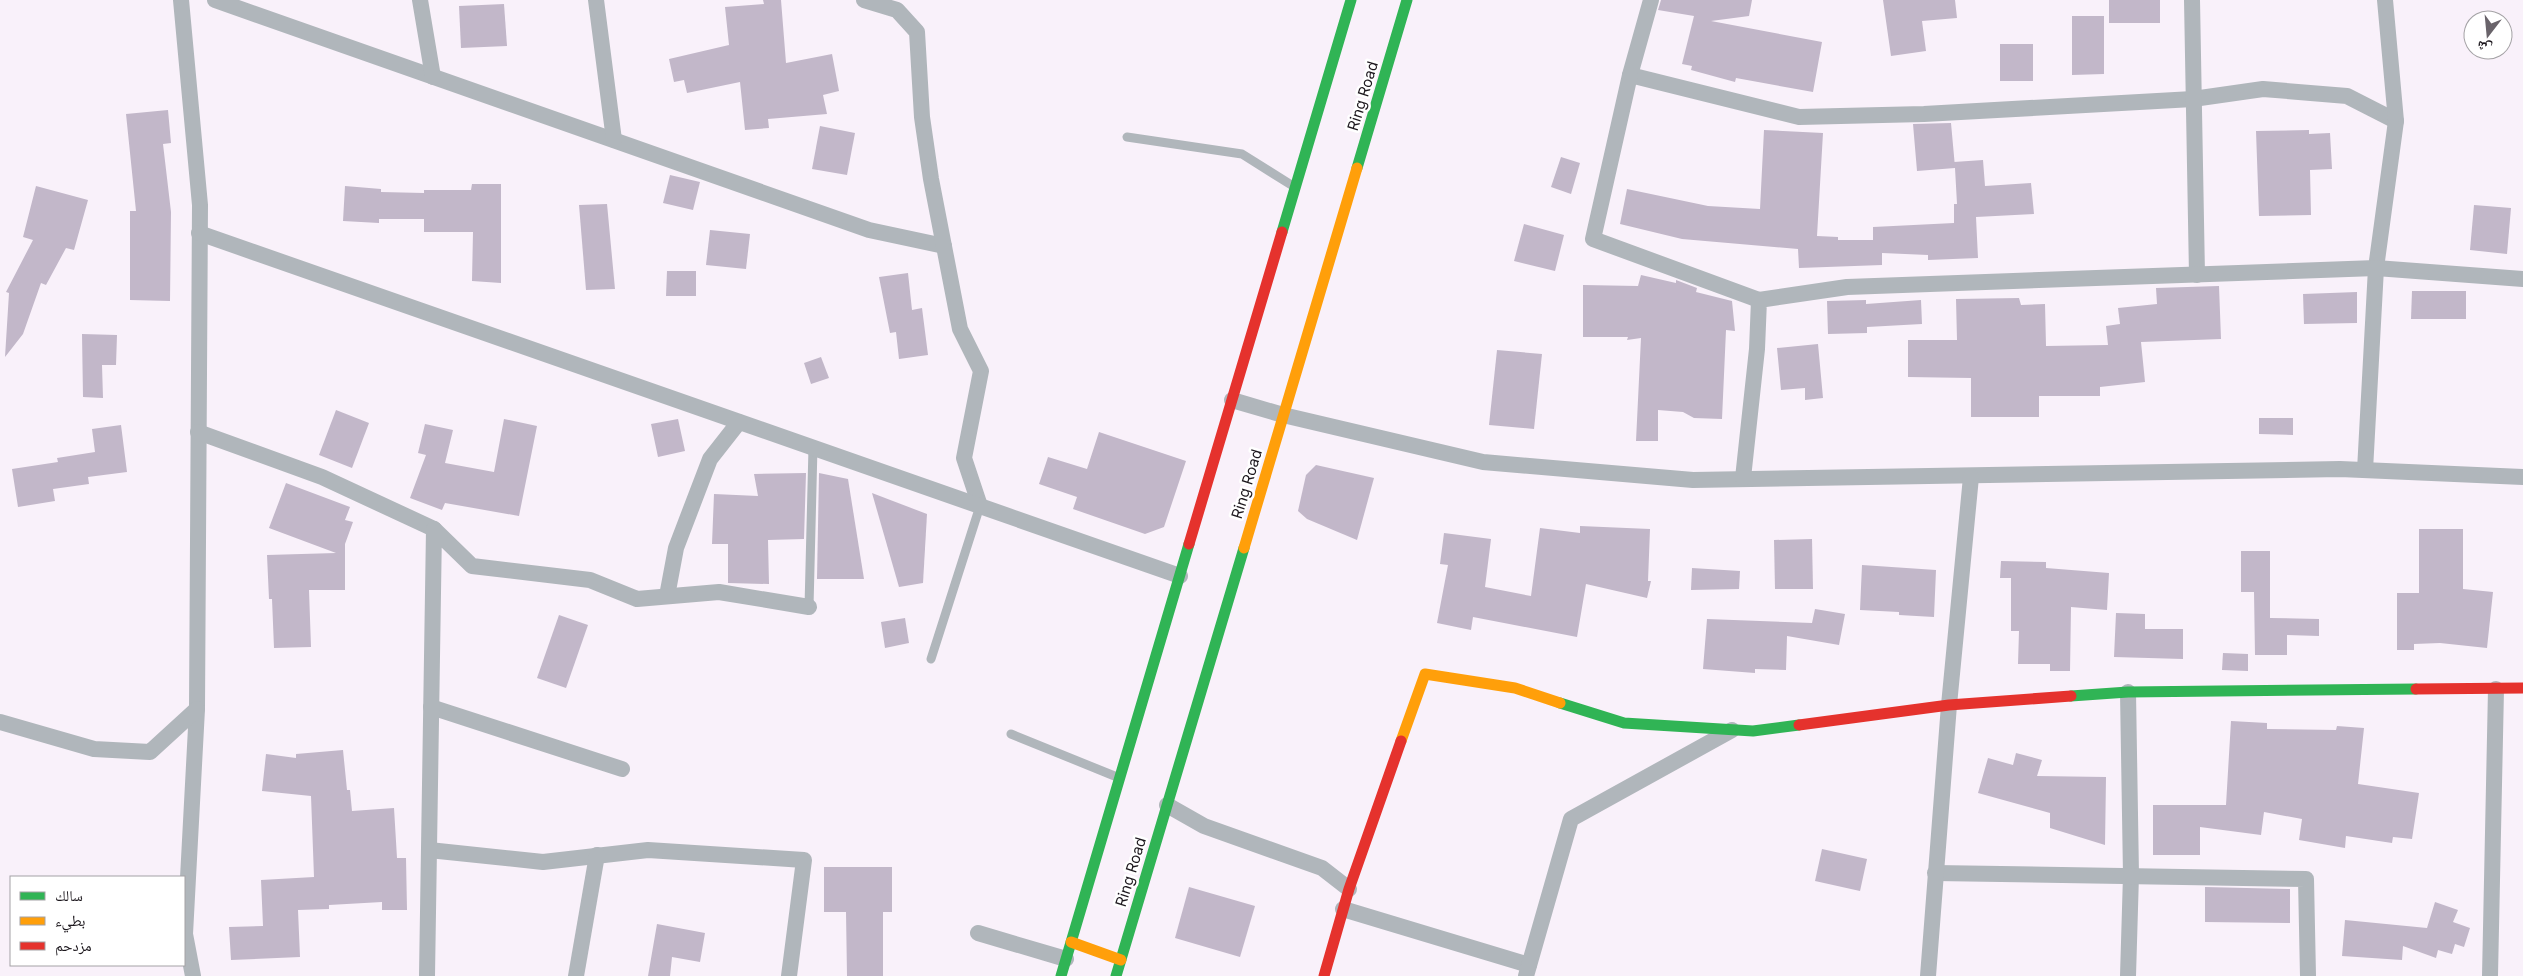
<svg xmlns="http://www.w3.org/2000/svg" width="2523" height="976" viewBox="0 0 2523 976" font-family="Inter,'Noto Naskh Arabic',sans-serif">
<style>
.building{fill:#c2b7c9}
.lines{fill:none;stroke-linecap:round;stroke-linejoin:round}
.lane{stroke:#b0b6bb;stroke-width:9}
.street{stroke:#b0b6bb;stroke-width:16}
.fast{stroke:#30b455;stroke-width:11}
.slow{stroke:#ff9f0a;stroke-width:11}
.jam{stroke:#e5322d;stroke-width:11}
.labels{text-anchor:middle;stroke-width:5;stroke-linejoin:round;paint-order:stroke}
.street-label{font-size:15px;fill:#1c171d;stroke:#fff}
</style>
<rect width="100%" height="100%" fill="#f9f1fa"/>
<!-- building -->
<g class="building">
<polygon points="763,0 781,0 786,63 832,54 839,91 823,95 827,114 768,119 769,128 745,130 740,82 687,93 684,80 674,82 669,59 729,45 725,7 764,4"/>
<polygon points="1661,0 1752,0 1749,16 1711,21 1822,42 1813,92 1736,78 1735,82 1691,70 1692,66 1682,64 1694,16 1658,10"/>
<polygon points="1883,0 1955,0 1957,18 1922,21 1926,51 1891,56"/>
<rect x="2109" y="0" width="51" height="23"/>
<polygon points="504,4 507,46 461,48 459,6"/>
<polygon points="2072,16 2104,16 2104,74 2072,75"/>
<rect x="2000" y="44" width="33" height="37"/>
<polygon points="168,110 171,143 163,144 171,212 170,301 130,300 130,211 136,211 126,114"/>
<polygon points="1951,123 1955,167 1954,162 1983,160 1985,186 2031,183 2034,214 1976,217 1978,258 1928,260 1928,255 1882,253 1882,265 1799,268 1798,249 1682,239 1620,224 1627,189 1708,206 1760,209 1764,130 1823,133 1817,236 1838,237 1838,240 1873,240 1873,227 1954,223 1954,204 1957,204 1955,168 1917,171 1913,124"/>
<polygon points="820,126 855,133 847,175 812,169"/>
<polygon points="2309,130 2309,134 2330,133 2332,169 2310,170 2311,215 2259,216 2256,131"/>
<polygon points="1561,157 1580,163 1571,194 1551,187"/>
<polygon points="670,175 700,182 693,210 663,203"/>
<polygon points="472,184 501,184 501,283 472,281 473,232 424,232 424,219 379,219 379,223 343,221 345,186 381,189 381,192 424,193 424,190 471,190"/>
<polygon points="36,186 88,200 74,250 66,248 46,285 41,283 23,334 5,357 9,293 6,292 33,240 23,237"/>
<polygon points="607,204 615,289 586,290 579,205"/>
<polygon points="2474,205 2511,208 2507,254 2470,250"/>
<polygon points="1524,224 1564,235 1555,271 1514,261"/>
<polygon points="710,230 750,234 746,269 706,265"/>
<polygon points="667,271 696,271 696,296 666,296"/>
<polygon points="908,273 912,310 922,308 928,355 899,359 896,332 890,333 879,277"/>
<polygon points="1641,275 1676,283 1676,280 1697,288 1696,292 1732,301 1735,331 1726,330 1722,419 1694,418 1683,412 1658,410 1658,441 1636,441 1641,338 1627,340 1628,337 1583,337 1583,285 1638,286"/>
<polygon points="2219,286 2221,339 2141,342 2145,382 2100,387 2100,396 2039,396 2039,417 1971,417 1971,378 1908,377 1908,340 1957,340 1956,299 2019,298 2021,305 2045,304 2046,346 2108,345 2106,326 2120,324 2118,308 2157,304 2156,288"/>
<polygon points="2412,291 2466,291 2466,319 2411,319"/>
<polygon points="2357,292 2357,323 2304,324 2303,294"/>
<polygon points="1866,300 1866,304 1921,300 1922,324 1867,327 1867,333 1828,334 1827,301"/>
<polygon points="82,334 117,335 116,365 102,365 103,398 83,397"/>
<polygon points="1818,344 1823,398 1805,400 1805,388 1781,390 1777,348"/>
<polygon points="1497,350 1542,354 1534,429 1489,425"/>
<polygon points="821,357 829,378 811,384 804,363"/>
<polygon points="336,410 369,423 352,468 319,455"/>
<polygon points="2259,418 2293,418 2293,435 2259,434"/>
<polygon points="504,419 537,426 519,516 445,503 442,510 410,498 426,455 418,453 425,424 453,430 445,463 494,472"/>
<polygon points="678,419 685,451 658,457 651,424"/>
<polygon points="121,425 127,472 88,477 89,484 53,489 55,501 18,507 12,469 58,462 57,458 95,452 92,429"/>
<polygon points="1099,432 1186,461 1164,527 1145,534 1073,509 1077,497 1039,484 1048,457 1087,469"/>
<polygon points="1316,465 1374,478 1357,540 1307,519 1298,511 1306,475"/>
<polygon points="806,473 804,539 768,540 769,584 728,583 728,544 712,544 714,494 758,496 754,474"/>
<polygon points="819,473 848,479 864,579 817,579"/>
<polygon points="286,483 350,507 345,520 353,522 345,544 345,590 309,590 311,647 274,648 272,599 269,599 267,555 336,553 269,528"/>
<polygon points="872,493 927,514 923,583 899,587"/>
<polygon points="1580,526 1650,529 1648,581 1651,581 1647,598 1586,584 1577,637 1473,617 1471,630 1437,623 1448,565 1440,564 1444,533 1491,539 1485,587 1531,596 1540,528 1580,533"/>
<polygon points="2419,529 2463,529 2463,589 2493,592 2487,648 2440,643 2414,644 2414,650 2397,650 2397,593 2419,593"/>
<polygon points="1812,539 1813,589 1775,589 1774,540"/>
<polygon points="2241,551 2270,551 2270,618 2319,619 2319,636 2287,635 2287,655 2255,655 2254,592 2241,592"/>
<polygon points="2001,561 2046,562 2046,568 2109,573 2107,610 2071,607 2070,671 2050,671 2050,664 2018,664 2019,631 2011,631 2011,578 2000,578"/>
<polygon points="1862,565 1936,570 1934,617 1899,615 1899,612 1860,610"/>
<polygon points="1692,568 1740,571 1739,589 1691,590"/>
<polygon points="1815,609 1845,614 1839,645 1787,636 1786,670 1755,669 1755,673 1703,669 1707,619 1812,623"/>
<polygon points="2116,613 2145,614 2145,629 2183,629 2183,659 2114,657"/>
<polygon points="559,615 588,625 566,688 537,678"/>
<polygon points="905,618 909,643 885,648 881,622"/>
<polygon points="2223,653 2248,654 2248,671 2222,670"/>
<polygon points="2231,721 2267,723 2267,729 2336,730 2337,726 2364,728 2358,784 2419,793 2412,839 2393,837 2392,843 2346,836 2345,848 2299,840 2302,819 2264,812 2261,835 2200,827 2200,855 2153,855 2153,805 2226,805"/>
<polygon points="343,750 347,790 350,790 352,811 394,808 397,858 406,858 407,910 382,910 382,902 329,905 329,909 298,910 300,957 231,960 229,927 263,926 261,880 314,877 311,796 262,791 266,754 296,758 296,754"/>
<polygon points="2016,753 2042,760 2037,776 2106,777 2105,845 2050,828 2050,813 1978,793 1988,758 2013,765"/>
<polygon points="1822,849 1867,859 1860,891 1815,881"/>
<polygon points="824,867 892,867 892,912 883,912 883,976 847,976 846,912 824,912"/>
<polygon points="1189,887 1255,906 1240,957 1175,938"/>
<polygon points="2205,887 2290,889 2290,923 2205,922"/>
<polygon points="2435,902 2458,910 2453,922 2470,928 2464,947 2455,944 2452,954 2438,950 2436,958 2403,946 2402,960 2342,956 2345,920 2427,928"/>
<polygon points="657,924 705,933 700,962 672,957 670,976 648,976"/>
</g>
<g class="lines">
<!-- lane -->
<g class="lane">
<polyline points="1127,137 1242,154 1293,186"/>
<polyline points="809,607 813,447"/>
<polyline points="931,659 980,506"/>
<polyline points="1011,734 1117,777"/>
</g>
<!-- street -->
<g class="street">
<polyline points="181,0 200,205 197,709 185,934 193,976"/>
<polyline points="215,0 869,230 944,246"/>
<polyline points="420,0 433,77"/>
<polyline points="596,0 614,140"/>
<polyline points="864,0 897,10 917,32 922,117 931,179 960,329 981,371 964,458 980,506"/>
<polyline points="1651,0 1630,75 1799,117 1924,114 2193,99 2263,89 2347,96 2396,121"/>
<polyline points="2192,0 2197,275"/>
<polyline points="1630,75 1593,239 1759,300"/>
<polyline points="199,233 1180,576"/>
<polyline points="1232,400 1283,415 1483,462 1693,480 2340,469 2523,477"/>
<polyline points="198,432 322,477 434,529"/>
<polyline points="2365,470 2376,268 2396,121 2385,0"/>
<polyline points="1743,478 1757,349 1759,300 1847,287 2376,268 2523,279"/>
<polyline points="667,596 676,548 710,459 739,422"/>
<polyline points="2128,692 2131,875 2128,976"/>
<polyline points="431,707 622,769"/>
<polyline points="0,722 94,749 150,752 197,709"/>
<polyline points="1167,805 1204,826 1322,868 1349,889"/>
<polyline points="429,850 543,862 648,850 804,860 789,976"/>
<polyline points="1935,873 2306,879 2308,976"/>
<polyline points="1343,909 1529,965"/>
<polyline points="978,933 1066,959"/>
<polyline points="427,976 434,529 472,566 590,580 637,599 719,592 809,607"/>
<polyline points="576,976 597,855"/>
<polyline points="1526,976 1571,819 1732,730"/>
<polyline points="1928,976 1949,705 1971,477"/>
<polyline points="2490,976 2496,689"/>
</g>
<!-- fast -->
<g class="fast">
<polyline points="1357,168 1407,0"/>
<polyline points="1282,232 1351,0"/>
<polyline points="2071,696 2128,692 2416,689"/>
<polyline points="1560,703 1624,723 1753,731 1799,725"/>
<polyline points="1061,976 1189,544"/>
<polyline points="1116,976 1244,548"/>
</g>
<!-- slow -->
<g class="slow">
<polyline points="1244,548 1357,168"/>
<polyline points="1401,741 1425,674 1515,688 1560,703"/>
<polyline points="1071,942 1121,960"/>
</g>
<!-- jam -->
<g class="jam">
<polyline points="1189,544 1282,232"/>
<polyline points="2416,689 2523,688"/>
<polyline points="1799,725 1949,705 2071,696"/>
<polyline points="1324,976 1349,889 1401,741"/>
</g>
</g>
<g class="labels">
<!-- street labels -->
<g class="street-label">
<text transform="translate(1363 96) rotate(-73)" y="5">Ring Road</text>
<text transform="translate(1247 484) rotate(-73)" y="5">Ring Road</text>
<text transform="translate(1131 872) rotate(-73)" y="5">Ring Road</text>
</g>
</g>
<!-- legend -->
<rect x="10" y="876" width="175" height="90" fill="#ffffff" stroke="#a4a2a5"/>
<rect x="20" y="892" width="25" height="8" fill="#30b455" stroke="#a4a2a5"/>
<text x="55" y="901" font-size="15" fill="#1c171d">سالك</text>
<rect x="20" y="917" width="25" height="8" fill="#ff9f0a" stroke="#a4a2a5"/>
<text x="55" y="926" font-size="15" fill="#1c171d">بطيء</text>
<rect x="20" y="942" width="25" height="8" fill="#e5322d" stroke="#a4a2a5"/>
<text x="55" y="951" font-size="15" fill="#1c171d">مزدحم</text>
<!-- north arrow -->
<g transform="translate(2488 35) rotate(196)"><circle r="24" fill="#ffffff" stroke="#a4a2a5"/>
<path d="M0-4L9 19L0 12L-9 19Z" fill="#69636a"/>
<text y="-8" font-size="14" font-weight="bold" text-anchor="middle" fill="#1c171d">ش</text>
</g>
</svg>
